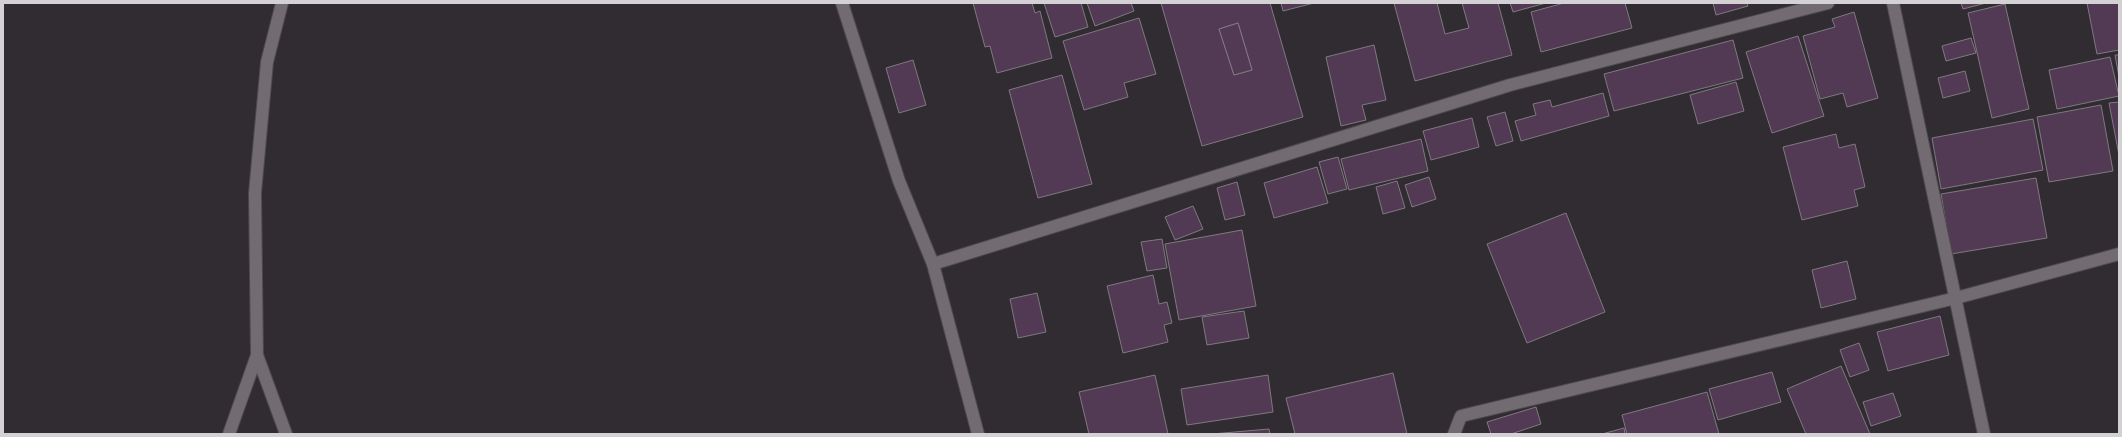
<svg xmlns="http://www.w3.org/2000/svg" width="2122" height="437" viewBox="0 0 2122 437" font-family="Arial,sans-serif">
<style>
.building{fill:#523a55;stroke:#7e797f;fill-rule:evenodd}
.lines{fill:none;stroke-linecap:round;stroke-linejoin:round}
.street-casing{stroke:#4d494d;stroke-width:14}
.street{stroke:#726c72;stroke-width:12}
</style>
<rect width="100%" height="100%" fill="#312c31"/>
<!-- building -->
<g class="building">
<polygon points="973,3 1032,3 1035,13 1040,11 1052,58 997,73 990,46 985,47"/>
<polygon points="1044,3 1081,3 1088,27 1055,37"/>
<polygon points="1087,3 1131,3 1134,11 1095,26"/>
<path d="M1161,3H1270L1303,117L1202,146ZM1238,23L1252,70L1234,75L1219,29Z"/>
<polygon points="1281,3 1314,3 1283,11"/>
<polygon points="1394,3 1437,3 1445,34 1469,28 1462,3 1498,3 1512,55 1415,81"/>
<polygon points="1510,3 1546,3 1513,12"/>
<polygon points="1564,3 1625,3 1632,28 1541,52 1531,12"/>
<polygon points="1713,3 1747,3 1748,6 1716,15"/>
<polygon points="1961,3 1986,3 1963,9"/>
<polygon points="2087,3 2119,3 2119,50 2097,54"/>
<polygon points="2005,4 2029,109 1992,118 1968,13"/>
<polygon points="1854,12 1878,98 1847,107 1843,93 1820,99 1803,36 1835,27 1832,19"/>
<polygon points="1139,18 1156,74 1124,83 1128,97 1084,110 1063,41"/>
<polygon points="1238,23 1252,70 1234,75 1219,29"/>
<polygon points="1798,36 1824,116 1772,133 1746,52"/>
<polygon points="1971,38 1976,53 1946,61 1942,46"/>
<polygon points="1733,40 1743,78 1614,111 1604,74"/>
<polygon points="1374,45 1386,100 1362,105 1366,120 1341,126 1326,57"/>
<polygon points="2115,55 2119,55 2119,77"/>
<polygon points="2110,57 2119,96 2057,109 2049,70"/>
<polygon points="913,60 926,105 899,113 886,68"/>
<polygon points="1965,71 1970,91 1943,98 1938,78"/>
<polygon points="1062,75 1092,184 1038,198 1009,90"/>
<polygon points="1736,82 1744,111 1698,124 1690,95"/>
<polygon points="1603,93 1609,116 1521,141 1515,121 1536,115 1533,104 1550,100 1552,107"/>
<polygon points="2119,102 2119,155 2109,103"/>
<polygon points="2101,105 2113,171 2049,182 2037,117"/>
<polygon points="1505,112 1513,141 1496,146 1487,117"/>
<polygon points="1472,118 1479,147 1431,160 1423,131"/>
<polygon points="2033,119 2043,170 1941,189 1932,138"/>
<polygon points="1836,134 1839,148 1855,144 1865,187 1854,190 1858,206 1802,220 1783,147"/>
<polygon points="1421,139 1428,171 1349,190 1341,159"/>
<polygon points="1338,157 1347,189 1328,194 1319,162"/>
<polygon points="1317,167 1328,203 1274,218 1264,183"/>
<polygon points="1429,177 1436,199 1412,207 1405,185"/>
<polygon points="2036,178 2047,238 1951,254 1941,194"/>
<polygon points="1397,181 1405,208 1383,214 1376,187"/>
<polygon points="1237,182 1245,215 1225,220 1217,188"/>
<polygon points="1193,206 1203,229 1175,240 1165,217"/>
<polygon points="1566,213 1605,312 1527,343 1487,244"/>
<polygon points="1242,230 1256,306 1179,320 1165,244"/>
<polygon points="1162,239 1167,268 1147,271 1141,242"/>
<polygon points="1847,261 1856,299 1821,308 1812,270"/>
<polygon points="1153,275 1159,304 1167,302 1172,323 1164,325 1168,342 1123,353 1107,286"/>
<polygon points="1037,293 1046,332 1018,338 1010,299"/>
<polygon points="1244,311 1249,338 1207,345 1202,317"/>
<polygon points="1940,316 1949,355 1888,371 1877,332"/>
<polygon points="1859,343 1869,370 1850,377 1840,350"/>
<polygon points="1841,366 1870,434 1806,434 1787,389"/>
<polygon points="1772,372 1781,402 1718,420 1709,389"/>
<polygon points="1393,373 1407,434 1295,434 1286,398"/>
<polygon points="1155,375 1168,434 1089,434 1079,392"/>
<polygon points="1268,375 1273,412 1187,425 1181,389"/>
<polygon points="1707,392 1719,434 1627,434 1622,415"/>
<polygon points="1893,393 1901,416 1871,426 1863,402"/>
<polygon points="1536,407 1541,424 1511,434 1491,434 1487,422"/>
<polygon points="1624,428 1625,434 1602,434"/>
<polygon points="1269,429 1270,434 1212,434"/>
</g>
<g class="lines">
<defs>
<g id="street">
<polyline points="282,3 267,62 255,193 257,355 286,434"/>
<polyline points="842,3 899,181 933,264 978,434"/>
<polyline points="1893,3 1984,434"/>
<polyline points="933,264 1510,85 1828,3"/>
<polyline points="229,434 257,355"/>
<polyline points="1454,434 1461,416 1956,298 2119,254"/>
</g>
</defs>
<!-- street casing -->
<use href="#street" class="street-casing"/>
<!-- street -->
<use href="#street" class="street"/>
</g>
<!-- border -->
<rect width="2122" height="437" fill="none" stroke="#d4d1d4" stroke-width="8"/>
</svg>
